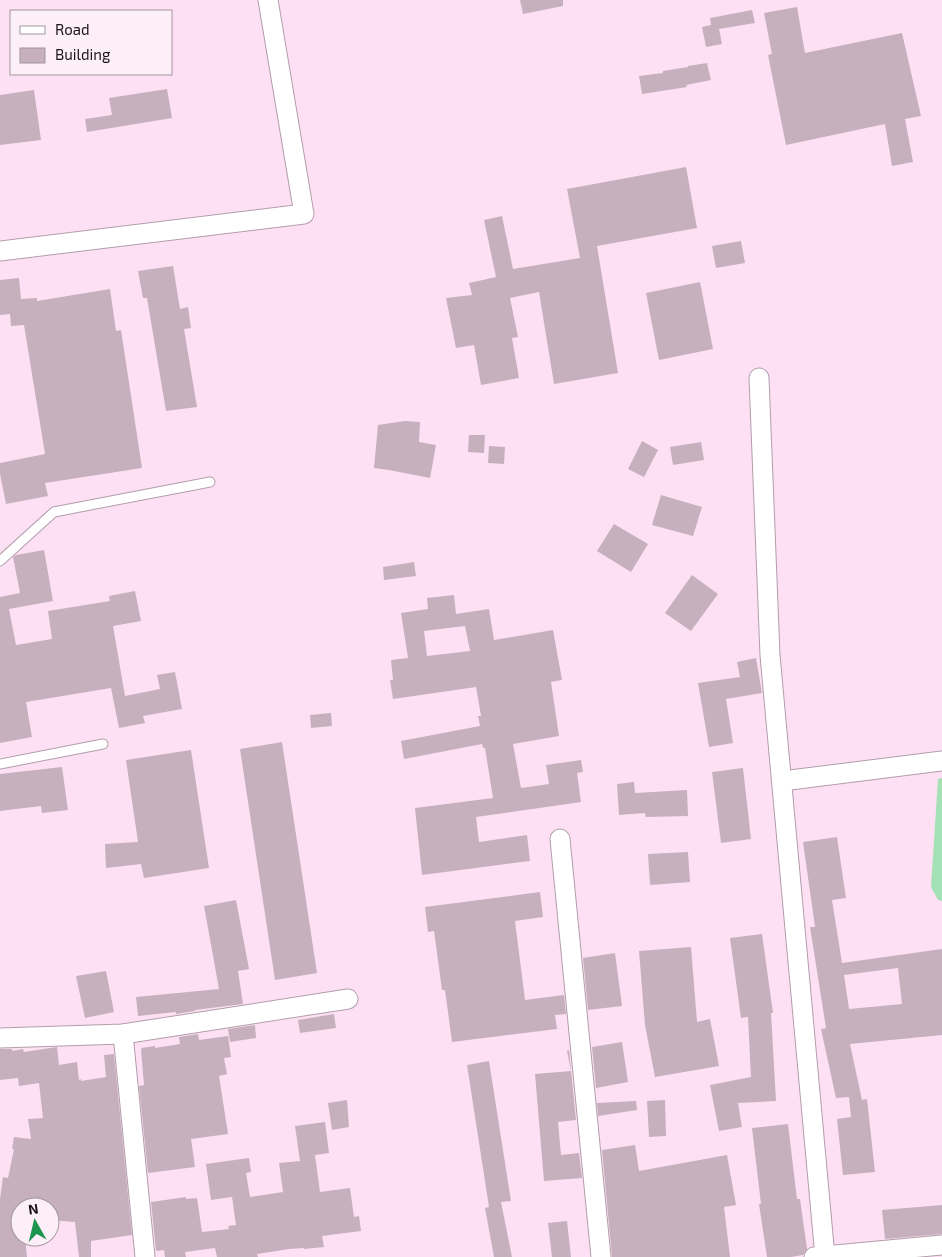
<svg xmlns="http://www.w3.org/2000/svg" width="942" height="1257" viewBox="0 0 942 1257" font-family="'Exo 2',sans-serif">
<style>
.built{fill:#fee0f4;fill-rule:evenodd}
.water{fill:#a4e1b4}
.building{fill:#c6b0be;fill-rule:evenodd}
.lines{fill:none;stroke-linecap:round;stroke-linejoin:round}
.service-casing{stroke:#b29eab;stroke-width:11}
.minor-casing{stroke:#b29eab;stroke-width:21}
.service{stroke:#fff;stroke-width:9}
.minor{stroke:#fff;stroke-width:19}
</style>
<rect width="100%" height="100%" fill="#fdeff8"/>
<!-- built -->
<path class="built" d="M0,0H942V1257H0ZM11,11H171V74H11ZM20,1207H50V1237H20Z"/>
<!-- water -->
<polygon class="water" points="942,778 942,901 938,900 931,887 938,779"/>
<!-- building -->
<g class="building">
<polygon points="520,0 563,0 563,6 523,14"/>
<polygon points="797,7 805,53 902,33 921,116 905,119 913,162 892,166 885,124 786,145 768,55 772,54 764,13"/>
<polygon points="752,10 755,23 719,29 722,44 706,47 702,27 711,25 710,18"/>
<polygon points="707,63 711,80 686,85 687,87 642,94 639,76 663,73 663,71 688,67 688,66"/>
<polygon points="167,89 172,118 87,132 85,119 112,115 109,98"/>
<polygon points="34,90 41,140 0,145 0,95"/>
<polygon points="686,167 697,228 597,246 618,373 554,384 539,292 510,298 518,337 512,338 519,378 481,385 474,345 456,348 446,298 472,295 469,283 496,277 484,220 502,216 513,269 580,258 567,189"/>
<polygon points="741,241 745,263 716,268 712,246"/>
<polygon points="173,266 180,309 188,307 191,328 184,329 197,407 166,411 147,298 143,298 138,271"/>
<polygon points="19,278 21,299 37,298 37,301 110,289 116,331 121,330 142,468 45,483 48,496 6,504 0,474 0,463 45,454 24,325 11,326 10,314 0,315 0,280"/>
<polygon points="700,282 713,349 659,360 646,293"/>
<polygon points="405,421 420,422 419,442 436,445 430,478 389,470 374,468 378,425"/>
<polygon points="469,435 485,435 484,453 468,452"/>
<polygon points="642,441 658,450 644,477 628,469"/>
<polygon points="701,442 704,460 673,465 670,447"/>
<polygon points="489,446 505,447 504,464 488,463"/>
<polygon points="661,495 702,507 693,536 652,525"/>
<polygon points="614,524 648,544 631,572 597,551"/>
<polygon points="44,550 53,601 9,609 16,645 52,639 48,611 110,601 109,596 135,591 141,621 113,626 125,696 160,689 157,675 175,672 182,709 143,716 145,723 119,728 111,688 26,702 32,737 0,743 0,597 20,593 13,557 16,555"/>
<polygon points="414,562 416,576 384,580 383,567"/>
<polygon points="692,575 718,594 691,631 665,613"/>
<path d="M454,595L456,614L489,609L494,640L553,630L562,680L551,682L559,736L513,744L521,788L549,784L546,765L581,760L583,772L577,773L581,802L476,817L479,842L527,835L530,861L422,875L415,808L493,798L485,748H483L482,744L404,759L401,741L480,726L478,716H481L476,687L393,699L390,680H393L391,660L408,658L401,613L428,609L427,598ZM465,626L470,651L427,656L424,631Z"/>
<polygon points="756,658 762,693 726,699 733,743 709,747 698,683 740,677 737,662"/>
<polygon points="331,713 332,726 311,728 310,715"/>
<polygon points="282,742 317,973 275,980 240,749"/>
<polygon points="191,750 209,868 144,878 141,864 106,868 105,844 138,842 126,760"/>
<polygon points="62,767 68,810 42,813 41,806 0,811 0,774"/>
<polygon points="743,768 751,839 721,843 712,772"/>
<polygon points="634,782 635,793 687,790 688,816 646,817 645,813 619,815 617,784"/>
<path d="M837,837L846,898L832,900L842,963L942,949V1035L850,1044L862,1100L867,1099L875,1172L843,1175L837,1119L851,1117L849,1097L836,1098L821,1029L826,1028L810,927H815L803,842ZM898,968L902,1004L849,1009L844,975Z"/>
<polygon points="688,852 690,882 650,885 648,854"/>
<polygon points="540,892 543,917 515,921 525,1000 564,995 566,1014 555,1015 557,1029 452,1042 445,990 442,990 434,931 428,932 425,907"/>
<polygon points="236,900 249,969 238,971 243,1004 195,1010 195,1011 176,1014 176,1012 138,1016 136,997 219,989 204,906"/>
<polygon points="762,934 773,1013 771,1013 776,1101 738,1103 742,1127 719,1131 710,1085 751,1077 748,1017 741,1018 730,938"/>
<polygon points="691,947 697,1022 710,1019 719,1066 655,1077 645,1025 639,951"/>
<polygon points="615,953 622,1006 588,1010 583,958"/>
<polygon points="106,971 114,1012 85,1018 76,976"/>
<polygon points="334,1014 336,1028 300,1033 298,1020"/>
<polygon points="255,1025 256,1038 230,1042 228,1029"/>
<polygon points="198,1034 199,1040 228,1036 231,1057 224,1058 227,1074 219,1076 228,1134 191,1139 195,1167 148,1173 139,1086 144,1085 141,1050 142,1050 141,1048 155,1046 155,1048 180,1044 179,1037"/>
<polygon points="622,1042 628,1082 596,1088 592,1047"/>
<polygon points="57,1047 59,1065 77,1062 79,1080 81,1079 81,1081 106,1077 104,1055 114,1054 132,1235 91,1241 91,1257 79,1257 75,1222 50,1220 50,1207 20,1207 20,1237 25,1237 27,1257 0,1257 0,1199 3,1177 8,1178 14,1149 12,1149 14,1137 31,1139 28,1119 43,1118 39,1083 19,1086 18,1078 0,1080 0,1049 12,1049 12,1051 23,1049 24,1052"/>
<polygon points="569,1050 576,1120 558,1122 561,1155 579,1153 582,1178 544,1181 535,1074 571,1071 567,1051"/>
<polygon points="489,1061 511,1201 501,1202 512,1257 494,1257 485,1208 489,1207 467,1065"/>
<polygon points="347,1100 349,1127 332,1130 328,1103"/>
<polygon points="665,1100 666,1136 649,1137 647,1101"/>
<polygon points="636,1101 637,1110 598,1116 597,1103"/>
<polygon points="325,1122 329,1153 315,1155 320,1192 350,1188 354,1217 359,1216 361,1231 322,1236 324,1247 304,1249 304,1248 289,1249 257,1254 258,1257 217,1257 215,1248 185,1252 186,1257 165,1257 164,1250 156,1251 151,1202 186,1197 186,1199 197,1198 202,1232 229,1229 228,1226 236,1225 232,1197 211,1200 206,1164 249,1158 251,1172 246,1173 250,1197 283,1192 279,1163 300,1161 295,1126"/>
<polygon points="788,1124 797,1199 800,1199 807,1249 803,1255 791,1257 767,1257 759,1204 761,1204 752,1128"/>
<polygon points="635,1145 639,1171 727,1155 736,1205 724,1207 730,1257 612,1257 602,1150"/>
<polygon points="942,1205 942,1234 885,1239 882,1210"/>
<polygon points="567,1221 571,1257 552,1257 548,1223"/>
</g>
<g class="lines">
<defs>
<g id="service">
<polyline points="0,561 54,512 210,482"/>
<polyline points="0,764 103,744"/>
</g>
<g id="minor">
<polyline points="0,251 304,214 268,0"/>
<polyline points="759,378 770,655 825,1257"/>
<polyline points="782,781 942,761"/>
<polyline points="560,839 601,1257"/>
<polyline points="123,1034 145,1257"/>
<polyline points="0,1038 123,1034 348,999"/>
<polyline points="814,1257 942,1245"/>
</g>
</defs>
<!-- service casing -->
<use href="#service" class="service-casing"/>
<!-- minor casing -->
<use href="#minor" class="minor-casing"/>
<!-- service -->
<use href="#service" class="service"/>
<!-- minor -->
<use href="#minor" class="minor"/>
</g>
<!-- legend -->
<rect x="10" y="10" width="162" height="65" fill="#fdeff8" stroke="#a2979e"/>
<rect x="20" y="26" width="25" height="8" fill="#ffffff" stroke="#a2979e"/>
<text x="55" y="35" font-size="15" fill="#1a1318">Road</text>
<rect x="20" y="48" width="25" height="15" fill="#c6b0be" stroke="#a2979e"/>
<text x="55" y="60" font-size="15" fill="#1a1318">Building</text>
<!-- north arrow -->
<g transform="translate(35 1222) rotate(352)"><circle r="24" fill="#fdeff8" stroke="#a2979e"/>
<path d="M0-4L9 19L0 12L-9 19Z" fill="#1c9551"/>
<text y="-8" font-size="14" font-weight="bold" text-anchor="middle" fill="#1a1318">N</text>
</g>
</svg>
